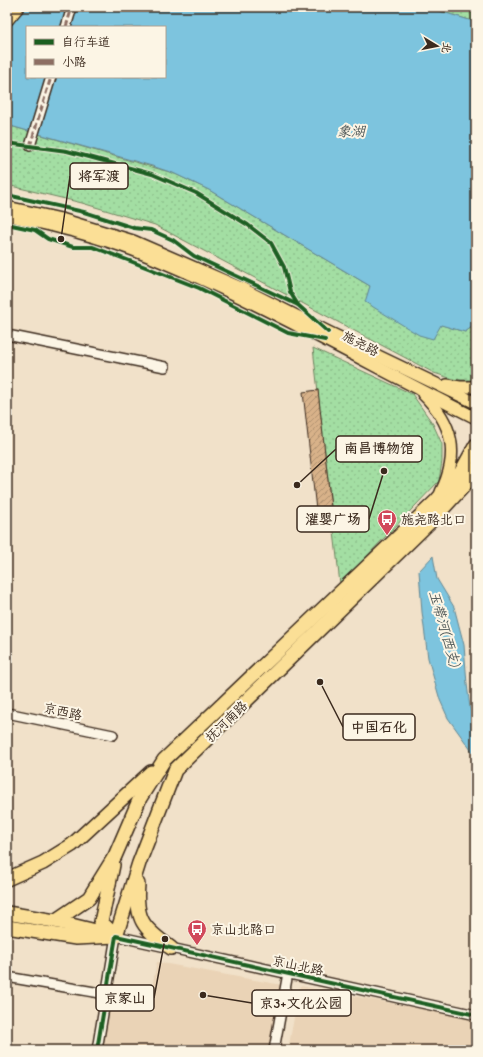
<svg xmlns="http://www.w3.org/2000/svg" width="483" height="1057" viewBox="0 0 483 1057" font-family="'Comic Neue','LXGW WenKai TC',sans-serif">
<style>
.built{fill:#ead3b6}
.grass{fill:url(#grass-dots);stroke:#6f8460}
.water{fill:#7dc4de;stroke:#638691;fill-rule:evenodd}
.building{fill:url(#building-hatch);stroke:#3b2a1e}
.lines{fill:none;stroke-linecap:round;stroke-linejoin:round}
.minor-casing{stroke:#3b2a1e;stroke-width:12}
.major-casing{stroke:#3b2a1e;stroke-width:14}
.highway-casing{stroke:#3b2a1e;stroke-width:16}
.minor{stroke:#fcf5e5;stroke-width:9}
.major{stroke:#fbdf96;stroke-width:11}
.highway{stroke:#fbdf96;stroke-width:13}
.quiet{stroke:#8d6e63;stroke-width:3;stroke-dasharray:6 3;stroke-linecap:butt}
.cycleway-casing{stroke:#fcf5e5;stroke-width:6}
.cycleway{stroke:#1b5e20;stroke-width:4}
.labels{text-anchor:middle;stroke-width:4;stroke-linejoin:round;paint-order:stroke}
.street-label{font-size:13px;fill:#3b2a1e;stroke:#fcf5e5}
.poi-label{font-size:13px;fill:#3b2a1e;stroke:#fcf5e5;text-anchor:start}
.water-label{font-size:14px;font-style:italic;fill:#4f5858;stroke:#fcf5e5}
.leader{fill:none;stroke:#3b2a1e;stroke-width:1.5}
.callout-dot{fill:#3b2a1e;stroke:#fcf5e5;stroke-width:1.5}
.callout{fill:#fcf5e5;stroke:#3b2a1e;stroke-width:1.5}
.callout-label{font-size:14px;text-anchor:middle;font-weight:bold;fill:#3b2a1e}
</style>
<defs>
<pattern id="grass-dots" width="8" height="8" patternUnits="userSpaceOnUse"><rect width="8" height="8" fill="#a3dea3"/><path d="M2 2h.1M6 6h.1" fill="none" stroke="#8dbf8c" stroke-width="1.8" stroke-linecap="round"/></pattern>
<pattern id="building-hatch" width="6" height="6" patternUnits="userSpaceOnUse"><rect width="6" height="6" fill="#d8b289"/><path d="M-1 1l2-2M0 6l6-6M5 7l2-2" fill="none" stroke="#b0916f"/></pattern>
</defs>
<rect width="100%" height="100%" fill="#f1e1c9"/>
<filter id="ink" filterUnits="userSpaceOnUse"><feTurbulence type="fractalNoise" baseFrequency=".025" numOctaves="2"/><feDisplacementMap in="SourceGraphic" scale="8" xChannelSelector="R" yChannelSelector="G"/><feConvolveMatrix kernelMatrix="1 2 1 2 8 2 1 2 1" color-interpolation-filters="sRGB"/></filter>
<g filter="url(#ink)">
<!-- built -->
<g class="built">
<polygon points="157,962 282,985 270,1050 100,1050 110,991 150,998"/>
<polygon points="300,986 476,1019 476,1050 288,1050"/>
</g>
<!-- grass -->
<g class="grass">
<polygon points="426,7 476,7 476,22"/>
<polygon points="7,125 173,173 209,190 370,286 366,302 465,332 476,324 476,380 456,380 434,373 155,225 82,203 7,185"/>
<polygon points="313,348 412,394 433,424 442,444 442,461 439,481 340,584"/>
</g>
<!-- water -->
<g class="water">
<path d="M7,7H426L476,22V324L465,332L441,325L433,339L419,335L365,302L370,286L209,190L173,173L152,166L7,125ZM27,27H165V77H27Z"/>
<polygon points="433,556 437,579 454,607 464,645 467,684 470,708 476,725 476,757 448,718 440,700 428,658 422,612 419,571"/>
</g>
<!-- building -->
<polygon class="building" points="318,390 333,526 318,528 303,392"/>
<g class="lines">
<defs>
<g id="minor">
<polyline points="66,27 72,7"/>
<polyline points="30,146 51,77"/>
<polyline points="7,335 165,367"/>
<polyline points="7,713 113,735"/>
<polyline points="7,977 106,994"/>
<polyline points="97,1050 116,936 476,1015"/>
<polyline points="274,1050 288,973"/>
</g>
<g id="major">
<polyline points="7,207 61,219 133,241 241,288 328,332 476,403"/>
<path d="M7,215C49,225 92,234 133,250C251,296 362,361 476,418"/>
<polyline points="447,385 460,387 476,387"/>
<path d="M423,394C453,423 460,454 441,492"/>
</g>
<g id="highway">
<polyline points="7,19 17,7"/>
<polyline points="7,879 43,863 72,845 151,772"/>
<path d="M138,884C135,920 143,928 171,948"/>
<polyline points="7,913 55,921 89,898 115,856 140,798 164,760 436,501 461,472 476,445"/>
<polyline points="55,921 116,936 101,922 113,865"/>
<polyline points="7,927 76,938 116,936 139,863 175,770 437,515 471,478 476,469"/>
</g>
</defs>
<!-- minor casing -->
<use href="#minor" class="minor-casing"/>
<!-- major casing -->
<use href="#major" class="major-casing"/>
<!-- highway casing -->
<use href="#highway" class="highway-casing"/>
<!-- minor -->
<use href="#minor" class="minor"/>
<!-- major -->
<use href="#major" class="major"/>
<!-- highway -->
<use href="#highway" class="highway"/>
<!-- quiet -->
<g class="quiet">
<polyline points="66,27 72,7"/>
<polyline points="30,146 51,77"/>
</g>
<defs>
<g id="cycleway">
<polyline points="7,143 67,151 152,174 196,193 248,225 271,243 284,267 290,292 298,305"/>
<polyline points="7,195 84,212 134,228 151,230 173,240 194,256 298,305 328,332"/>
<polyline points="7,224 35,230 48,239 73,247 93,247 130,261 199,288 288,333 325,340"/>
<polyline points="97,1050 116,936 476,1015"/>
</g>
</defs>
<!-- cycleway casing -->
<use href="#cycleway" class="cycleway-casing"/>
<!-- cycleway -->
<use href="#cycleway" class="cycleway"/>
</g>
</g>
<!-- icons -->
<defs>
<symbol id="bus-pin" viewBox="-11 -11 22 30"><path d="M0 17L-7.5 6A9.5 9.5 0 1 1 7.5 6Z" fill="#d1495b" stroke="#fcf5e5"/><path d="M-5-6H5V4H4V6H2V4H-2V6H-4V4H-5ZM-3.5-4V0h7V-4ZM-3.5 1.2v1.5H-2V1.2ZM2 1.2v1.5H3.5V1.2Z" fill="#fff"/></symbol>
</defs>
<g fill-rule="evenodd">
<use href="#bus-pin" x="376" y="508" width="22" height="30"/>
<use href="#bus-pin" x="186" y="918" width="22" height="30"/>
</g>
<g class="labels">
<!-- street labels -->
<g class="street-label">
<text transform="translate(361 343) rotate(27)" y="5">施尧路</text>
<text transform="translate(63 711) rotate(12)" y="5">京西路</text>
<text transform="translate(226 721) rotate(-44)" y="5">抚河南路</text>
<text transform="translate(298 965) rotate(12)" y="5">京山北路</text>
</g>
<!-- poi labels -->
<g class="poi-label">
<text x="401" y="524">施尧路北口</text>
<text x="211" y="934">京山北路口</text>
</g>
<!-- water labels -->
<g class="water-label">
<text x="351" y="136">象湖</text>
<text transform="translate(445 629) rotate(74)" y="5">玉带河(西支)</text>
</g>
</g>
<!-- callouts -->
<path class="leader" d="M61 239L70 176M297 485L336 449M384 471L369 519M320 682L343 727M165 939L154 998M203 995L252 1003"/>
<g class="callout-dot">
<circle cx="61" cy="239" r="4"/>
<circle cx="297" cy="485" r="4"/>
<circle cx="384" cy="471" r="4"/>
<circle cx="320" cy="682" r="4"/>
<circle cx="165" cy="939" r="4"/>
<circle cx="203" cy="995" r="4"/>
</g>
<g class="callout">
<rect x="70" y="163" width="58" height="26" rx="4"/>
<rect x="336" y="436" width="86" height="26" rx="4"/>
<rect x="297" y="506" width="72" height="26" rx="4"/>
<rect x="343" y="714" width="72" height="26" rx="4"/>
<rect x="96" y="985" width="58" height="26" rx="4"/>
<rect x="252" y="990" width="99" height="26" rx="4"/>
</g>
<g class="callout-label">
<text x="99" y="181">将军渡</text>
<text x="379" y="453">南昌博物馆</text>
<text x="333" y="524">灌婴广场</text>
<text x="379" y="732">中国石化</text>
<text x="125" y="1003">京家山</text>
<text x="301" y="1008">京3+文化公园</text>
</g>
<!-- margin -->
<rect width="483" height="1057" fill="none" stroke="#fcf5e5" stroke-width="24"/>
<rect x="12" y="12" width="459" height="1033" fill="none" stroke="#3b2a1e" stroke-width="1.5" filter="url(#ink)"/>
<!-- legend -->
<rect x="26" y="26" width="140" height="52" fill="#fcf5e5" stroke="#afa495"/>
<rect x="34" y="39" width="20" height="6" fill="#1b5e20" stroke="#afa495"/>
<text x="62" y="46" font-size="12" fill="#3b2a1e">自行车道</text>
<rect x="34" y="59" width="20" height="6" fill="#8d6e63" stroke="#afa495"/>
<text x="62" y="66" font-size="12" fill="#3b2a1e">小路</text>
<!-- north arrow -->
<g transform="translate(437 46) rotate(100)" stroke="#fcf5e5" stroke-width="3" paint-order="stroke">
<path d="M0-3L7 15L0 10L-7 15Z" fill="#3b2a1e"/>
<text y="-6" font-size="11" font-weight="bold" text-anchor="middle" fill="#3b2a1e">北</text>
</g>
</svg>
